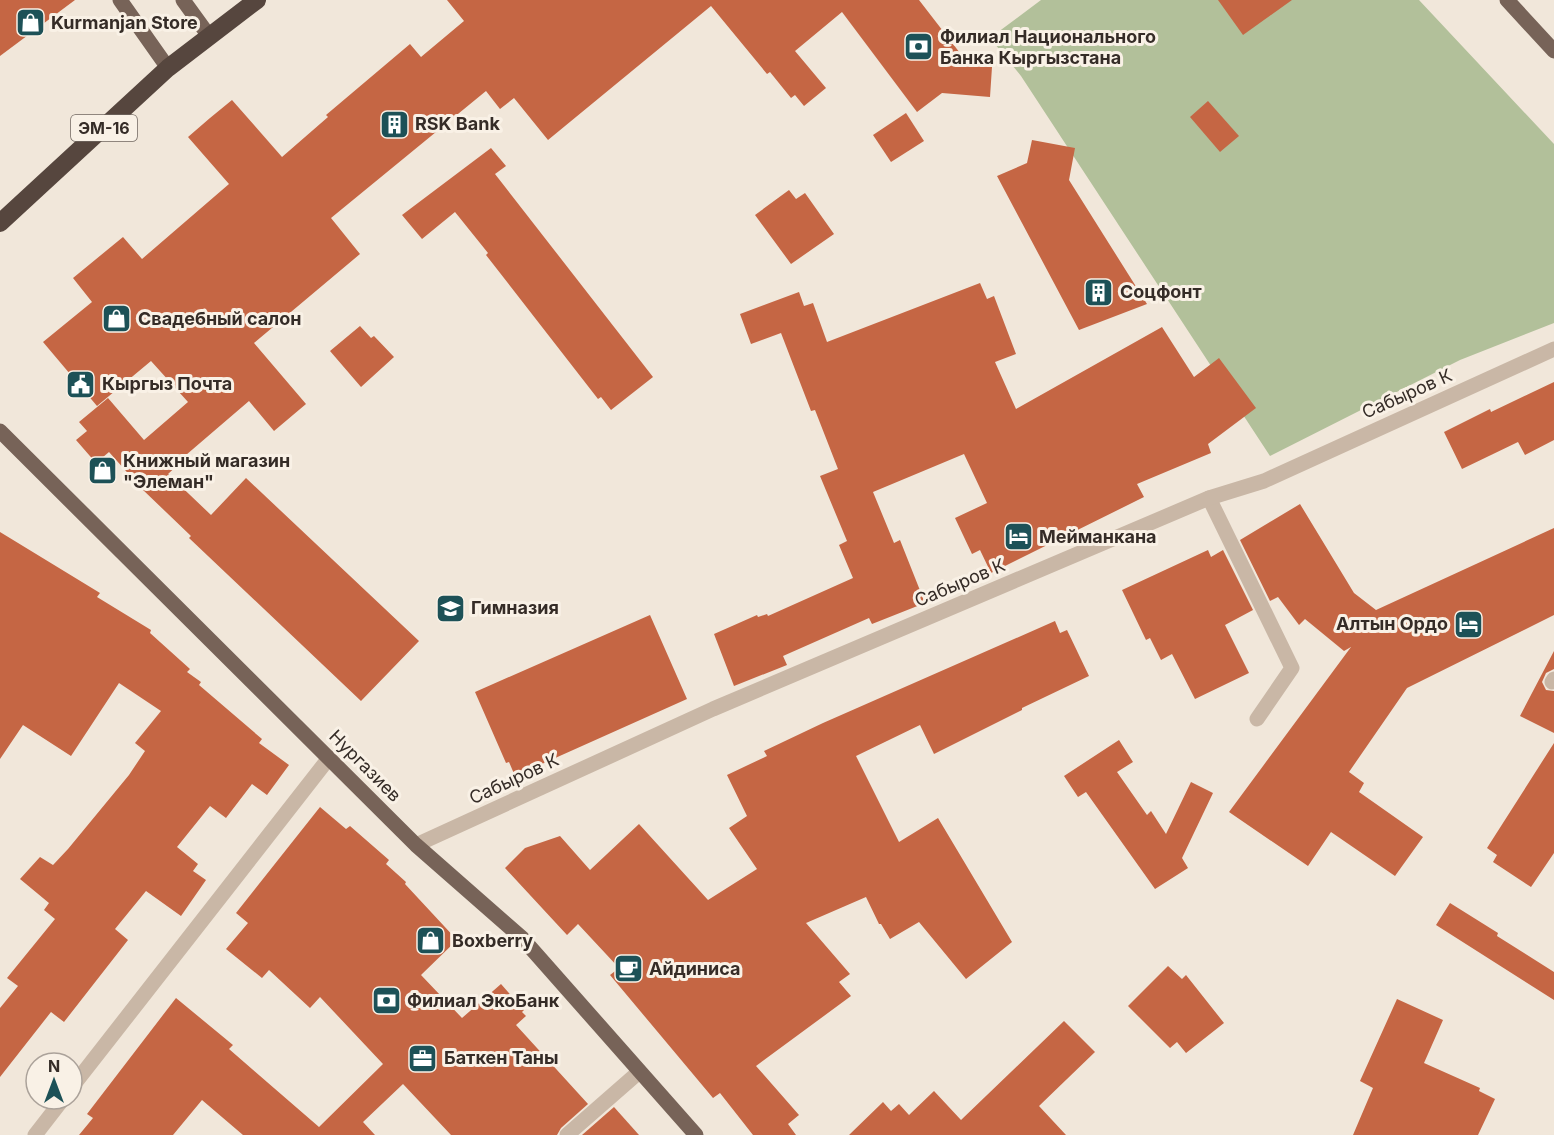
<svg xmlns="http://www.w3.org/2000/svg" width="1554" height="1135" viewBox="0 0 1554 1135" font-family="Inter,sans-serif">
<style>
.green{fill:#b2c09a}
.building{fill:#c56644}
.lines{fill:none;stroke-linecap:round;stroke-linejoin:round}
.minor{stroke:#c9b7a6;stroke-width:15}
.major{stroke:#776358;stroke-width:15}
.highway{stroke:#56463e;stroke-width:18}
.labels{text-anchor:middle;stroke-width:6;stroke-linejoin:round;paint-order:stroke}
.shield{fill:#f9f1e6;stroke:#706760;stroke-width:1.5}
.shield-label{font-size:16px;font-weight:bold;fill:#352c27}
.poi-label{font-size:18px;font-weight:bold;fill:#352c27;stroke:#f9f1e6;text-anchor:start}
.street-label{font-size:18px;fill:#352c27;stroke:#f9f1e6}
</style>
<rect width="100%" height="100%" fill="#f1e7da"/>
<!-- green -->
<polygon class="green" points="1041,0 1419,0 1554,144 1554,323 1460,360 1270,456 1021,76 990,38"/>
<!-- building -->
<g class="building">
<polygon points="0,0 75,0 0,56"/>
<polygon points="447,0 919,0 970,66 992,67 990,97 942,93 917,112 842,12 795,51 826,88 804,106 795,95 791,98 770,72 767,74 711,6 548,140 514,98 500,109 486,91 331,218 360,254 254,343 306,404 274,431 249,401 179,461 180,463 168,474 211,515 246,478 419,641 361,701 189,538 191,536 142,489 109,452 96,463 76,440 87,431 79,422 108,398 144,440 188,402 151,361 97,406 43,342 92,302 73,278 123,237 142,259 229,184 188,137 210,118 232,100 282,157 328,117 326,115 410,44 421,57 464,21"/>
<polygon points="1218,0 1292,0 1243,35"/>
<polygon points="1208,101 1239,136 1220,152 1190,117"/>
<polygon points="906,113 924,141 891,162 873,135"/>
<polygon points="1032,140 1075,148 1069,180 1147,304 1079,330 997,176 1027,163"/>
<polygon points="491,148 506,166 495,174 653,377 611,410 601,397 598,399 486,255 488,253 455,212 422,239 402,215"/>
<polygon points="789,190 796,199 805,193 834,234 791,264 755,215"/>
<polygon points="980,283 987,299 994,296 1016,354 995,362 1016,409 1162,327 1194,377 1219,358 1256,408 1208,444 1211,453 1137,484 1144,497 991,573 980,550 972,554 955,518 987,503 964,454 873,492 894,543 900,540 925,603 872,624 869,618 783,656 787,665 734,686 714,634 757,615 758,617 767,614 768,616 853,578 839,545 847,541 820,476 838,469 815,410 811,411 781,333 751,344 740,314 799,292 804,306 813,303 827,342"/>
<polygon points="360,326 371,338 374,336 394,357 361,387 330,351"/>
<polygon points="1554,382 1554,440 1525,455 1518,442 1462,469 1444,432 1490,409 1491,412"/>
<polygon points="1300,504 1354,593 1376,610 1554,528 1554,615 1407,688 1349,772 1364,783 1359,792 1423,837 1395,876 1331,832 1308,866 1229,812 1351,647 1344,651 1305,619 1299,625 1278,597 1270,601 1240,540"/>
<polygon points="0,532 100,593 97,597 151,630 150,633 190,669 187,672 201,682 199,685 262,739 259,743 289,765 267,795 252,784 226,818 210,806 177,847 198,864 193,871 206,880 181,916 146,891 115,929 128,940 64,1022 51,1012 0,1077 0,1008 18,986 7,978 55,919 44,910 49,903 20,879 40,857 53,865 68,849 129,775 145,751 135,743 161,711 119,683 71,756 23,725 0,759"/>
<polygon points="1208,550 1211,557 1223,550 1253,610 1225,625 1249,673 1195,699 1172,654 1161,660 1150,638 1146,640 1122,590"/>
<polygon points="650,615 687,699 515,776 509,762 506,763 475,692"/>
<polygon points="1055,621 1060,633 1067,630 1089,676 1022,708 1022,710 934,754 920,725 856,756 899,842 938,818 1012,942 966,979 919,922 890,939 881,924 879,924 866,897 806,923 850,974 839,982 851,996 756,1066 799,1115 788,1124 796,1135 753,1135 720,1093 713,1098 610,975 619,968 578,924 567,935 505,868 525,848 560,836 590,870 639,824 708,900 757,869 729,828 747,816 727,775 767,756 764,751 823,723"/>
<polygon points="1554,651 1554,669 1546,673 1542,682 1546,690 1554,691 1554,733 1520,716"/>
<polygon points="1119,740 1133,762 1117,772 1147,815 1151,811 1166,834 1191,782 1213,793 1182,858 1188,868 1155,889 1086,792 1078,797 1064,776"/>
<polygon points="1554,743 1554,853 1531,887 1493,862 1497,855 1487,848"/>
<polygon points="320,807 346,829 350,826 389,860 386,864 406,882 405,884 457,940 421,975 462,1018 501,984 524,1010 522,1012 526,1016 516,1025 588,1104 561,1128 557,1135 451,1135 403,1084 363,1122 375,1135 243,1135 202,1100 173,1135 79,1135 93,1118 87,1114 176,998 233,1045 229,1049 319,1127 383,1064 320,997 310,1008 269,970 262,978 226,949 248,923 236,913"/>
<polygon points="1450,903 1498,933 1497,936 1554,972 1554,1000 1436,925"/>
<polygon points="1168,966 1182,979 1186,975 1224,1023 1186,1053 1177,1042 1170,1048 1128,1006"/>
<polygon points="1397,999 1443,1020 1424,1063 1480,1088 1479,1091 1495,1099 1478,1135 1353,1135 1373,1088 1360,1081"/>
<polygon points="1064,1021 1095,1052 1039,1106 1066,1135 849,1135 883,1102 891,1111 899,1104 909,1115 934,1091 961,1120"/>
<polygon points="614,1107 639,1135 582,1135"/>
</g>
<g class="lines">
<!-- minor -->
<g class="minor">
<polyline points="1209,498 1292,668 1257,719"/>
<polyline points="1552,682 1554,679"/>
<polyline points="416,845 713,709 1209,498 1264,481 1554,349"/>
<polyline points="72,1087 329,758"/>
<polyline points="35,1135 63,1099"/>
<polyline points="567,1135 639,1072"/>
</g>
<!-- major -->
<g class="major">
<polyline points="120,0 168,68"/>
<polyline points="183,0 209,36"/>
<polyline points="1507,0 1554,51"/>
<polyline points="0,431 416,845 522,938 696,1135"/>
</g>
<!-- highway -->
<polyline class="highway" points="0,223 168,68 257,0"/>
</g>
<!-- icons -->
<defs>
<symbol id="shop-square" viewBox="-11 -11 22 22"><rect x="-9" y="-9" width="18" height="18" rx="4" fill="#1d5157" stroke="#f9f1e6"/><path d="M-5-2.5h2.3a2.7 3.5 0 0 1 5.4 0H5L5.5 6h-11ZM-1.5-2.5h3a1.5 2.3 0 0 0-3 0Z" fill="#fff"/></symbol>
<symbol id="bank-square" viewBox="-11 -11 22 22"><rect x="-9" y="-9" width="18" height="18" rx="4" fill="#1d5157" stroke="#f9f1e6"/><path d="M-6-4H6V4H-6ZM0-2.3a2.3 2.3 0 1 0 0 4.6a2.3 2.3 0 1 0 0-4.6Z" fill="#fff"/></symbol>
<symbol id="building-square" viewBox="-11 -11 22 22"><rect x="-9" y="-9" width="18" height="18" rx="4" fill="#1d5157" stroke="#f9f1e6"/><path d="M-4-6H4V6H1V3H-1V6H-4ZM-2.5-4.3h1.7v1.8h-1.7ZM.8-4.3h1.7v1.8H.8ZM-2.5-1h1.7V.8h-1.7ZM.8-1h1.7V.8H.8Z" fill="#fff"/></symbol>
<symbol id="civic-square" viewBox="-11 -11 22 22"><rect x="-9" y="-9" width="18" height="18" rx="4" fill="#1d5157" stroke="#f9f1e6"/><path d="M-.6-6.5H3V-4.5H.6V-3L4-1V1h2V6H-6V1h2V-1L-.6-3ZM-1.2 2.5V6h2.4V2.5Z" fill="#fff"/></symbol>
<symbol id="hotel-square" viewBox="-11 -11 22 22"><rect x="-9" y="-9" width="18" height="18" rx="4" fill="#1d5157" stroke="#f9f1e6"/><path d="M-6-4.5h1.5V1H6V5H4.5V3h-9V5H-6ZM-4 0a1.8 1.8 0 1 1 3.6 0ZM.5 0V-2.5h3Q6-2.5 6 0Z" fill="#fff"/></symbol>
<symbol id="school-square" viewBox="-11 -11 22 22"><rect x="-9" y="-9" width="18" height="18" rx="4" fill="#1d5157" stroke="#f9f1e6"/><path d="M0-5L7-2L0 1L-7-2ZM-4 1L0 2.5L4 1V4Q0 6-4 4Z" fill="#fff"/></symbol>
<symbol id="cafe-square" viewBox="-11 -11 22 22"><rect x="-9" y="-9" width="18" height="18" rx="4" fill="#1d5157" stroke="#f9f1e6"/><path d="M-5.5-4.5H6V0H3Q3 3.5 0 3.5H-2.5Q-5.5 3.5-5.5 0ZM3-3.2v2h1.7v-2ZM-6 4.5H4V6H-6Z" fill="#fff"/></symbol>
<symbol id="office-square" viewBox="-11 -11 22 22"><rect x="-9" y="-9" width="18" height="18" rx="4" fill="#1d5157" stroke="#f9f1e6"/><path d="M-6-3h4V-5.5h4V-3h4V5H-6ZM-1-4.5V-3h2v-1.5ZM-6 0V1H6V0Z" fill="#fff"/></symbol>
</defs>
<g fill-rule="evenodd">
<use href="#shop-square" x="14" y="6" width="33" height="33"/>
<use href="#bank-square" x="902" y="30" width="33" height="33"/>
<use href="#building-square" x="378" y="108" width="33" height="33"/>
<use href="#building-square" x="1082" y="276" width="33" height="33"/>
<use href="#shop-square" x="100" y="302" width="33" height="33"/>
<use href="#civic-square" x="64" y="368" width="33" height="33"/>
<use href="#shop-square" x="86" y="454" width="33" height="33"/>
<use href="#hotel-square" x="1002" y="520" width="33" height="33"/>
<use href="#school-square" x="434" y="592" width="33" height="33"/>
<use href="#hotel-square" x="1452" y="608" width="33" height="33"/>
<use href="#shop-square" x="414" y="924" width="33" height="33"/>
<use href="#cafe-square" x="612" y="952" width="33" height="33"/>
<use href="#bank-square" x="370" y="984" width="33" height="33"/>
<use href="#office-square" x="406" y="1042" width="33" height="33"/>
</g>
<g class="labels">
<!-- shield labels -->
<rect class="shield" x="71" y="115" width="66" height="26" rx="4.5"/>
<g class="shield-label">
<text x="104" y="134">ЭМ-16</text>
</g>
<!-- poi labels -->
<g class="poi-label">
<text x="51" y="29">Kurmanjan Store</text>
<text x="940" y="43">Филиал Национального<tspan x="940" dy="21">Банка Кыргызстана</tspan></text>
<text x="415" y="130">RSK Bank</text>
<text x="1120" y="298">Соцфонт</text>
<text x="138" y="325">Cвадебный салон</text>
<text x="102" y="390">Кыргыз Почта</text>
<text x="123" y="467">Книжный магазин<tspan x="123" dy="21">"Элеман"</tspan></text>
<text x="1039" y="543">Мейманкана</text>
<text x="471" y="614">Гимназия</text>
<text x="1448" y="630" text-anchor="end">Алтын Ордо</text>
<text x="452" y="947">Boxberry</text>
<text x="649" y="975">Айдиниса</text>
<text x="407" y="1007">Филиал ЭкоБанк</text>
<text x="444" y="1064">Баткен Таны</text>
</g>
<!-- street labels -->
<g class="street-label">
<text transform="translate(1407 394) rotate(-24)" y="6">Сабыров К</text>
<text transform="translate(960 583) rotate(-23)" y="6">Сабыров К</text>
<text transform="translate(365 766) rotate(45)" y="6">Нургазиев</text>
<text transform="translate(514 779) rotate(-25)" y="6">Сабыров К</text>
</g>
</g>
<!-- north arrow -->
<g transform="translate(54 1081)"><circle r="28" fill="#f9f1e6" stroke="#aba29a" stroke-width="1.5"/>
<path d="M0-4.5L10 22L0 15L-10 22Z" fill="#1d5157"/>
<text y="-9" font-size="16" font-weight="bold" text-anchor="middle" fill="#352c27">N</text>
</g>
</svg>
